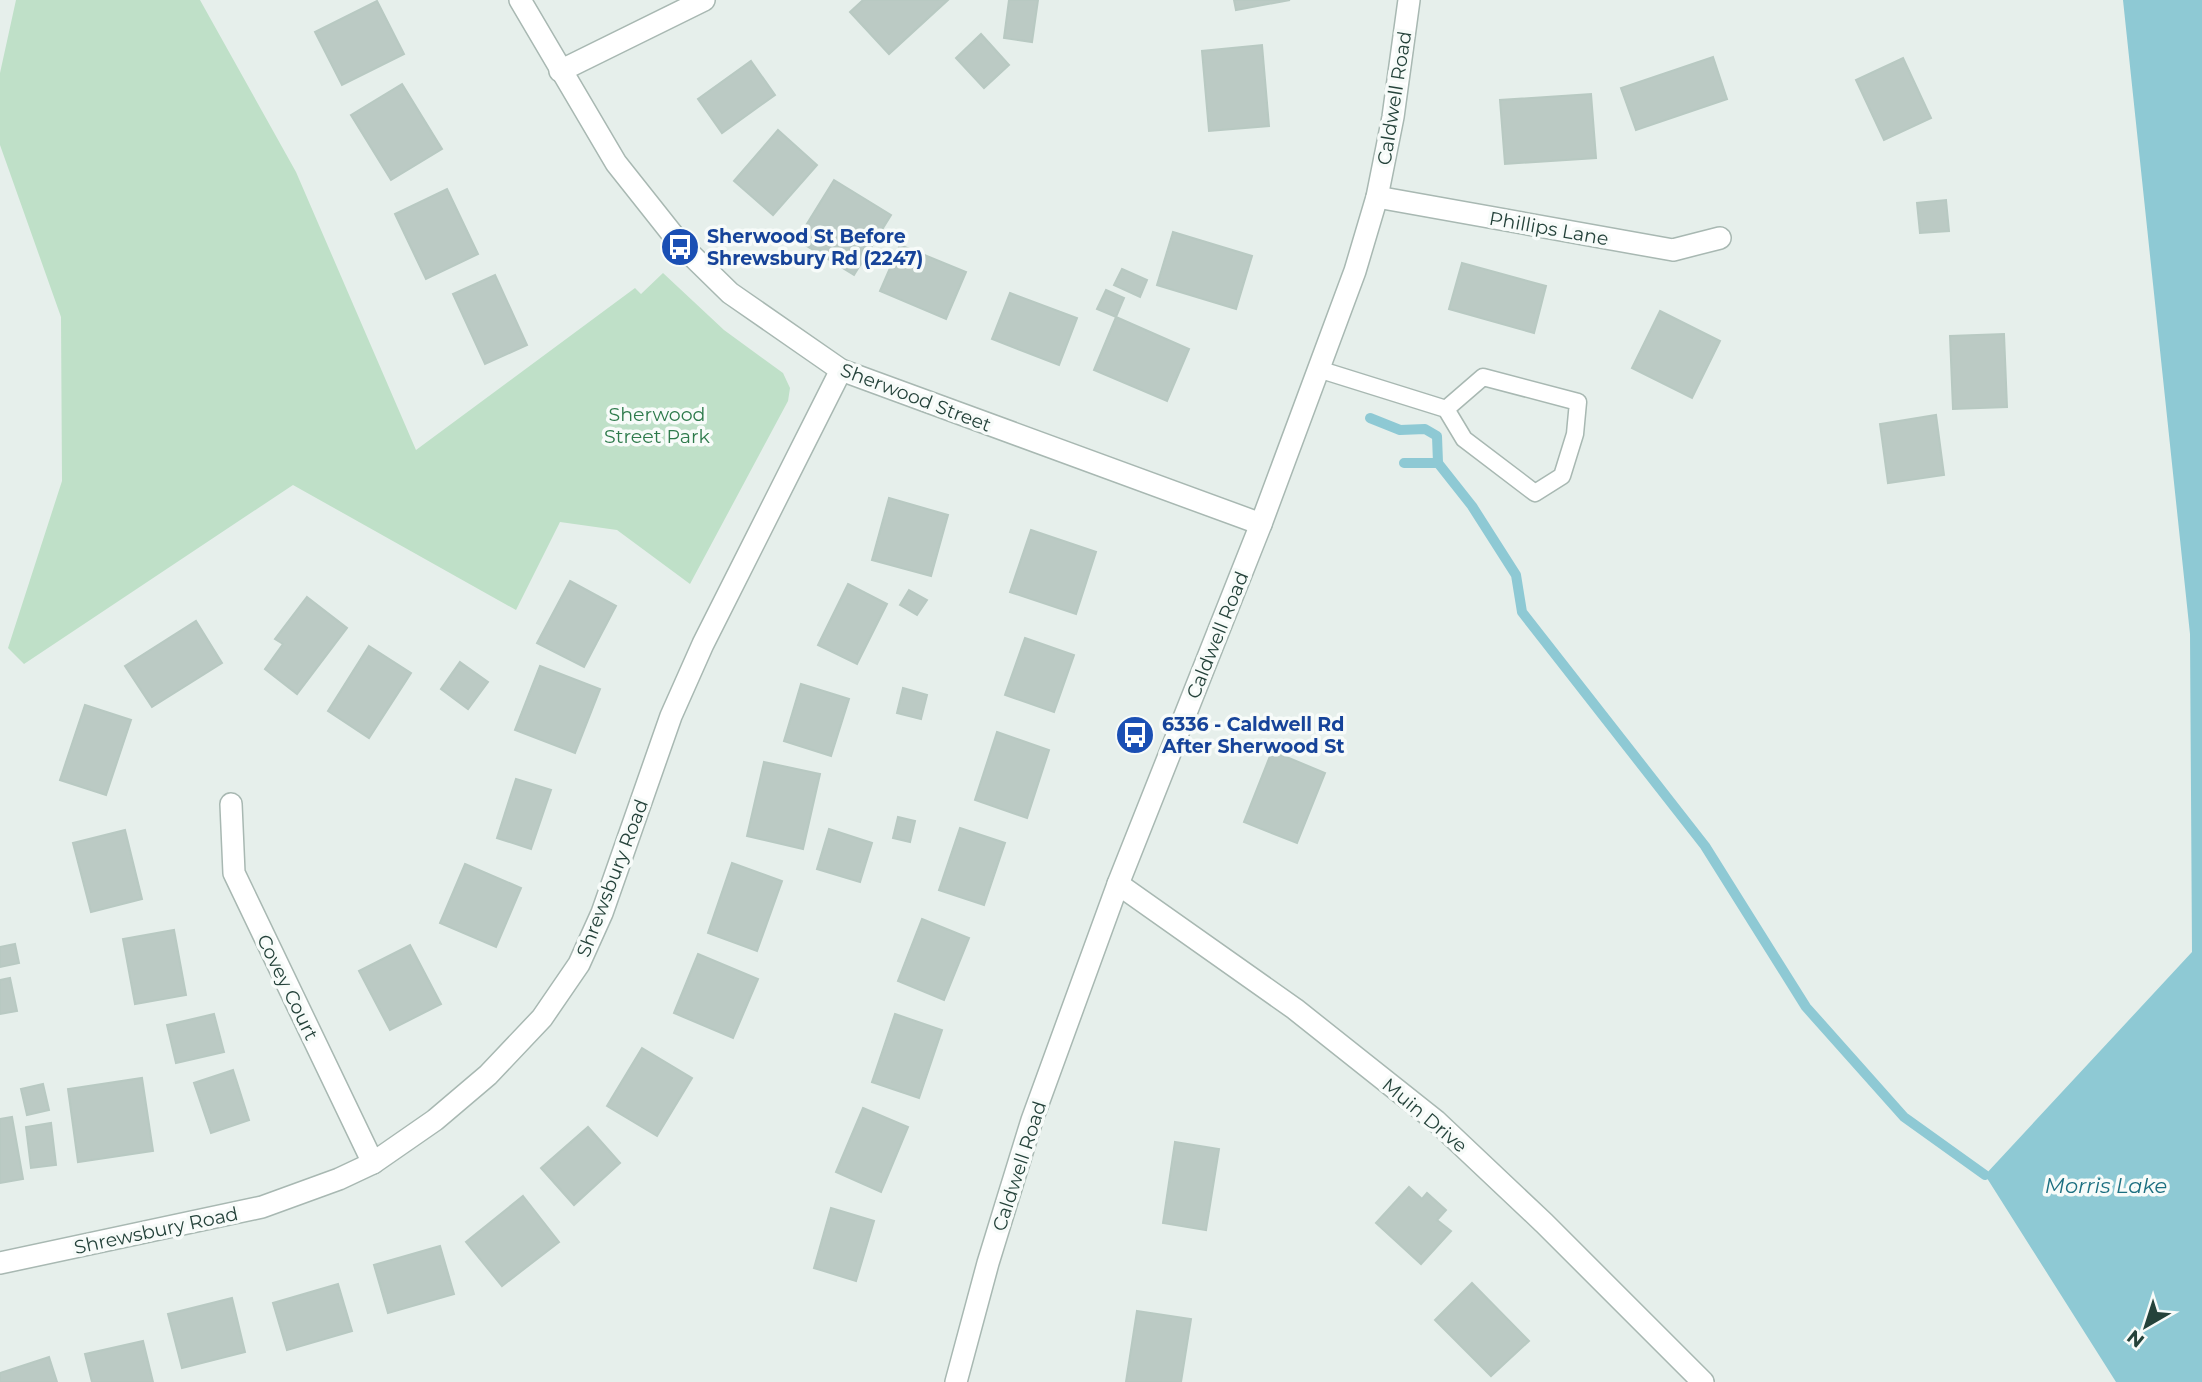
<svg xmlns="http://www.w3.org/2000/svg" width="2202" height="1382" viewBox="0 0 2202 1382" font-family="Montserrat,sans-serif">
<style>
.green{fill:#bfe0c8}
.water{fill:#8ec9d4}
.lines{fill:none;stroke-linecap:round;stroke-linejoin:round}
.stream{stroke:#8ec9d4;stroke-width:10}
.building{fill:#bbcac4;stroke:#b8c9c2;stroke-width:2}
.service-casing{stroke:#a8b8b2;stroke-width:19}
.minor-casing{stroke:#a8b8b2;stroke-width:24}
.tertiary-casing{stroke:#a8b8b2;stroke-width:24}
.service{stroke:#fff;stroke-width:16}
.minor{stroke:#fff;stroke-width:21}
.tertiary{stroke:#fff;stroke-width:21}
.labels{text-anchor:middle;stroke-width:7;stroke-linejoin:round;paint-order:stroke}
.street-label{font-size:19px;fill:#24423a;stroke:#f7fbf9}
.transit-label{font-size:19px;font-weight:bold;fill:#164399;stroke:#f7fbf9;text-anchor:start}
.park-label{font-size:19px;fill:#2d7a4b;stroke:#f7fbf9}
.water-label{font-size:21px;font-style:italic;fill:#1c6f80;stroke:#f7fbf9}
</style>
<rect width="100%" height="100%" fill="#e6efeb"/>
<!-- green -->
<polygon class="green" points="16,0 200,0 296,172 416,450 635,288 641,294 663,273 724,330 783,373 790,388 788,401 690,584 617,530 560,522 516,610 293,485 24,664 8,648 62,481 61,317 0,145 0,73"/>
<!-- water -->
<polygon class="water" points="2123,0 2202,0 2202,1382 2116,1382 1985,1175 2192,952 2190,634"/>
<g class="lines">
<!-- stream -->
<g class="stream">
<polyline points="1370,418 1400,430 1425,429 1437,436 1438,463"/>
<polyline points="1404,463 1438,463 1472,506 1516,575 1522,612 1705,846 1806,1007 1904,1117 1985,1175"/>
</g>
</g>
<!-- building -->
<g class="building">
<polygon points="863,0 948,0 889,54 850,12"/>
<polygon points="1009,0 1038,0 1032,42 1004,38"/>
<polygon points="1234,0 1290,0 1236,10"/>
<polygon points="377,1 404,54 342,85 315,32"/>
<polygon points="981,34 1009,65 984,88 956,58"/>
<polygon points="1262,45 1269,126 1209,131 1202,51"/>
<polygon points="1713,57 1727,99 1636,130 1621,88"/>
<polygon points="1903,58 1931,118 1884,140 1856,80"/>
<polygon points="751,61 775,95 722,133 698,99"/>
<polygon points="402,84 442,149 391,180 351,115"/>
<polygon points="1591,94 1596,158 1505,164 1500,100"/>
<polygon points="778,130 817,165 773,215 734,181"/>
<polygon points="834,180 891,215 854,275 797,240"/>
<polygon points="447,189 478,254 426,279 395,214"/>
<polygon points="1946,200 1949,231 1920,233 1917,203"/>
<polygon points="1173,232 1252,256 1236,309 1157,285"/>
<polygon points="900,245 966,272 946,319 880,291"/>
<polygon points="1462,263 1546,286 1534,333 1449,309"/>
<polygon points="1122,269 1147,280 1140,297 1114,285"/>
<polygon points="495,275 527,345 485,364 453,294"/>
<polygon points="1106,290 1124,298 1116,317 1097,309"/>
<polygon points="1010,293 1077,318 1059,365 992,339"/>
<polygon points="1660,311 1720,341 1692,398 1632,368"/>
<polygon points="1116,317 1189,349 1167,401 1094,370"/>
<polygon points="2004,334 2007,407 1953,409 1950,336"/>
<polygon points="1936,415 1944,475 1888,483 1880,424"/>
<polygon points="889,498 948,515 931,576 872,560"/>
<polygon points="1031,530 1096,552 1076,614 1010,592"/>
<polygon points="570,581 616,606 584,667 537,643"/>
<polygon points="848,584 887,604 857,664 818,645"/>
<polygon points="909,590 927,600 917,615 900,605"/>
<polygon points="307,597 347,628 297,694 265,669 283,644 275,639"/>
<polygon points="196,621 222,663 152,707 125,666"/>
<polygon points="1025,638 1074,655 1054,712 1005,695"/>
<polygon points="369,646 411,673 369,738 328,711"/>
<polygon points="460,662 488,682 468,709 441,689"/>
<polygon points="540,666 600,689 575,753 515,730"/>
<polygon points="801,684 849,699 831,756 784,741"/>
<polygon points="903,688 927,695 921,719 897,713"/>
<polygon points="85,705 131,720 106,795 60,780"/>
<polygon points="997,732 1049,750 1027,818 975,800"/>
<polygon points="1272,751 1325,773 1297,843 1244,822"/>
<polygon points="764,762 820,774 803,849 747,836"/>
<polygon points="516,779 551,790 531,849 497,838"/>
<polygon points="898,817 915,821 910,842 893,838"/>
<polygon points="960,828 1005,843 984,905 939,890"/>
<polygon points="829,829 872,843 860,882 817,869"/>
<polygon points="125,830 142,899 91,912 73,843"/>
<polygon points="732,863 782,881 757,951 708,933"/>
<polygon points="465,864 521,888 496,947 440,923"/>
<polygon points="922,919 969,938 944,1000 898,981"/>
<polygon points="174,930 186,995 135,1004 123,939"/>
<polygon points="15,944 19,963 0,967 0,947"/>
<polygon points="410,945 441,1004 390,1030 359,971"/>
<polygon points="698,954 758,979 733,1038 674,1013"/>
<polygon points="10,978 17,1011 0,1014 0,980"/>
<polygon points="214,1014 224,1052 176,1063 167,1025"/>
<polygon points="895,1014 942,1030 919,1098 872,1082"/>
<polygon points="642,1048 692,1078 657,1136 607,1106"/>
<polygon points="233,1070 249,1120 211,1133 194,1083"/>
<polygon points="142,1078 153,1151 78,1162 68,1089"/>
<polygon points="43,1084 49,1110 27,1115 21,1089"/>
<polygon points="863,1108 908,1127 881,1192 836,1172"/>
<polygon points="12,1117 23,1179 0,1183 0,1119"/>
<polygon points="51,1123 56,1165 31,1168 26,1127"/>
<polygon points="588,1127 620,1163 574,1205 541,1168"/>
<polygon points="1175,1142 1219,1149 1206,1230 1163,1223"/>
<polygon points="1409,1187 1422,1199 1427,1193 1446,1210 1437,1220 1451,1231 1421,1264 1376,1223"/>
<polygon points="523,1196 559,1242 502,1286 466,1242"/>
<polygon points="831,1208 874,1221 856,1281 814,1268"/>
<polygon points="440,1246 454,1294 388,1313 374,1265"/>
<polygon points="1472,1283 1529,1341 1491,1376 1435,1320"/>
<polygon points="338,1284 352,1331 287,1350 273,1303"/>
<polygon points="232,1298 245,1352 182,1368 168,1314"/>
<polygon points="1137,1311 1191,1319 1181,1382 1126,1382"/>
<polygon points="143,1341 153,1382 92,1382 85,1354"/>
<polygon points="49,1357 57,1382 0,1382 0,1373"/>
</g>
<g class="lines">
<defs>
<polyline id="service" points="1318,369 1446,409 1464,439 1535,493 1562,476 1575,434 1578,402 1483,377 1446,409"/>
<g id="minor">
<polyline points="520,0 616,163 681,245 730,293 841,370 1261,524"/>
<polyline points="560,71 704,0"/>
<polyline points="1377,197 1673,250 1720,238"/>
<polyline points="231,804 234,873 373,1163"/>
<polyline points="1118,884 1295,1009 1436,1121 1544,1223 1703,1382"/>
<polyline points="0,1263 262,1207 339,1179 373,1163 435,1120 488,1075 542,1018 579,964 602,913 671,716 703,644 841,370"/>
</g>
<polyline id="tertiary" points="956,1382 988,1263 1032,1120 1118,884 1261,524 1355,271 1377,197 1393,117 1409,0"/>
</defs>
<!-- service casing -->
<use href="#service" class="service-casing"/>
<!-- minor casing -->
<use href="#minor" class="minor-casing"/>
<!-- tertiary casing -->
<use href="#tertiary" class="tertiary-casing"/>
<!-- service -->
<use href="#service" class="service"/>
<!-- minor -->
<use href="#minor" class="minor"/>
<!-- tertiary -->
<use href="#tertiary" class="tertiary"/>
</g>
<!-- icons -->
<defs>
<symbol id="bus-disc" viewBox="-11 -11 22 22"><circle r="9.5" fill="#1a4fb4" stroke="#f7fbf9"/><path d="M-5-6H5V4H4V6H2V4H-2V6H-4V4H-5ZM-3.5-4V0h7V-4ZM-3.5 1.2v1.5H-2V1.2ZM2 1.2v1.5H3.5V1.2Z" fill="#fff"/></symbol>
</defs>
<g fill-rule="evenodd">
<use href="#bus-disc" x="658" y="225" width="44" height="44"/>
<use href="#bus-disc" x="1113" y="713" width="44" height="44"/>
</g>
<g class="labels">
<!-- street labels -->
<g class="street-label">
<text transform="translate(1394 98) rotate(-81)" y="7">Caldwell Road</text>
<text transform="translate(1549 228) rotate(10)" y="7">Phillips Lane</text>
<text transform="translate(916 397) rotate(21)" y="7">Sherwood Street</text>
<text transform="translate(1217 635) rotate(-68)" y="7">Caldwell Road</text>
<text transform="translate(612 878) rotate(-69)" y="7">Shrewsbury Road</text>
<text transform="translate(288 987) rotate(64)" y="7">Covey Court</text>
<text transform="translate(1425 1115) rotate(40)" y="7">Muin Drive</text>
<text transform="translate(1019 1166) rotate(-72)" y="7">Caldwell Road</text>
<text transform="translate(156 1230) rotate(-12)" y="7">Shrewsbury Road</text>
</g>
<!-- transit labels -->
<g class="transit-label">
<text x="707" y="243">Sherwood St Before<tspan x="707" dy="22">Shrewsbury Rd (2247)</tspan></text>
<text x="1162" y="731">6336 - Caldwell Rd<tspan x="1162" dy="22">After Sherwood St</tspan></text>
</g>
<!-- park labels -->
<g class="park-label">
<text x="657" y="421">Sherwood<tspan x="657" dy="22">Street Park</tspan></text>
</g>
<!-- water labels -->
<g class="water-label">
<text x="2106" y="1193">Morris Lake</text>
</g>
</g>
<!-- north arrow -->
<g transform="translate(2146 1326) rotate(219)" stroke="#f7fbf9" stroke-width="5" paint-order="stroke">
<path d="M0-5L12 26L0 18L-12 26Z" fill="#24423a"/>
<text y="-10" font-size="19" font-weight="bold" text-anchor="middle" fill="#24423a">N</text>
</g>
</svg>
